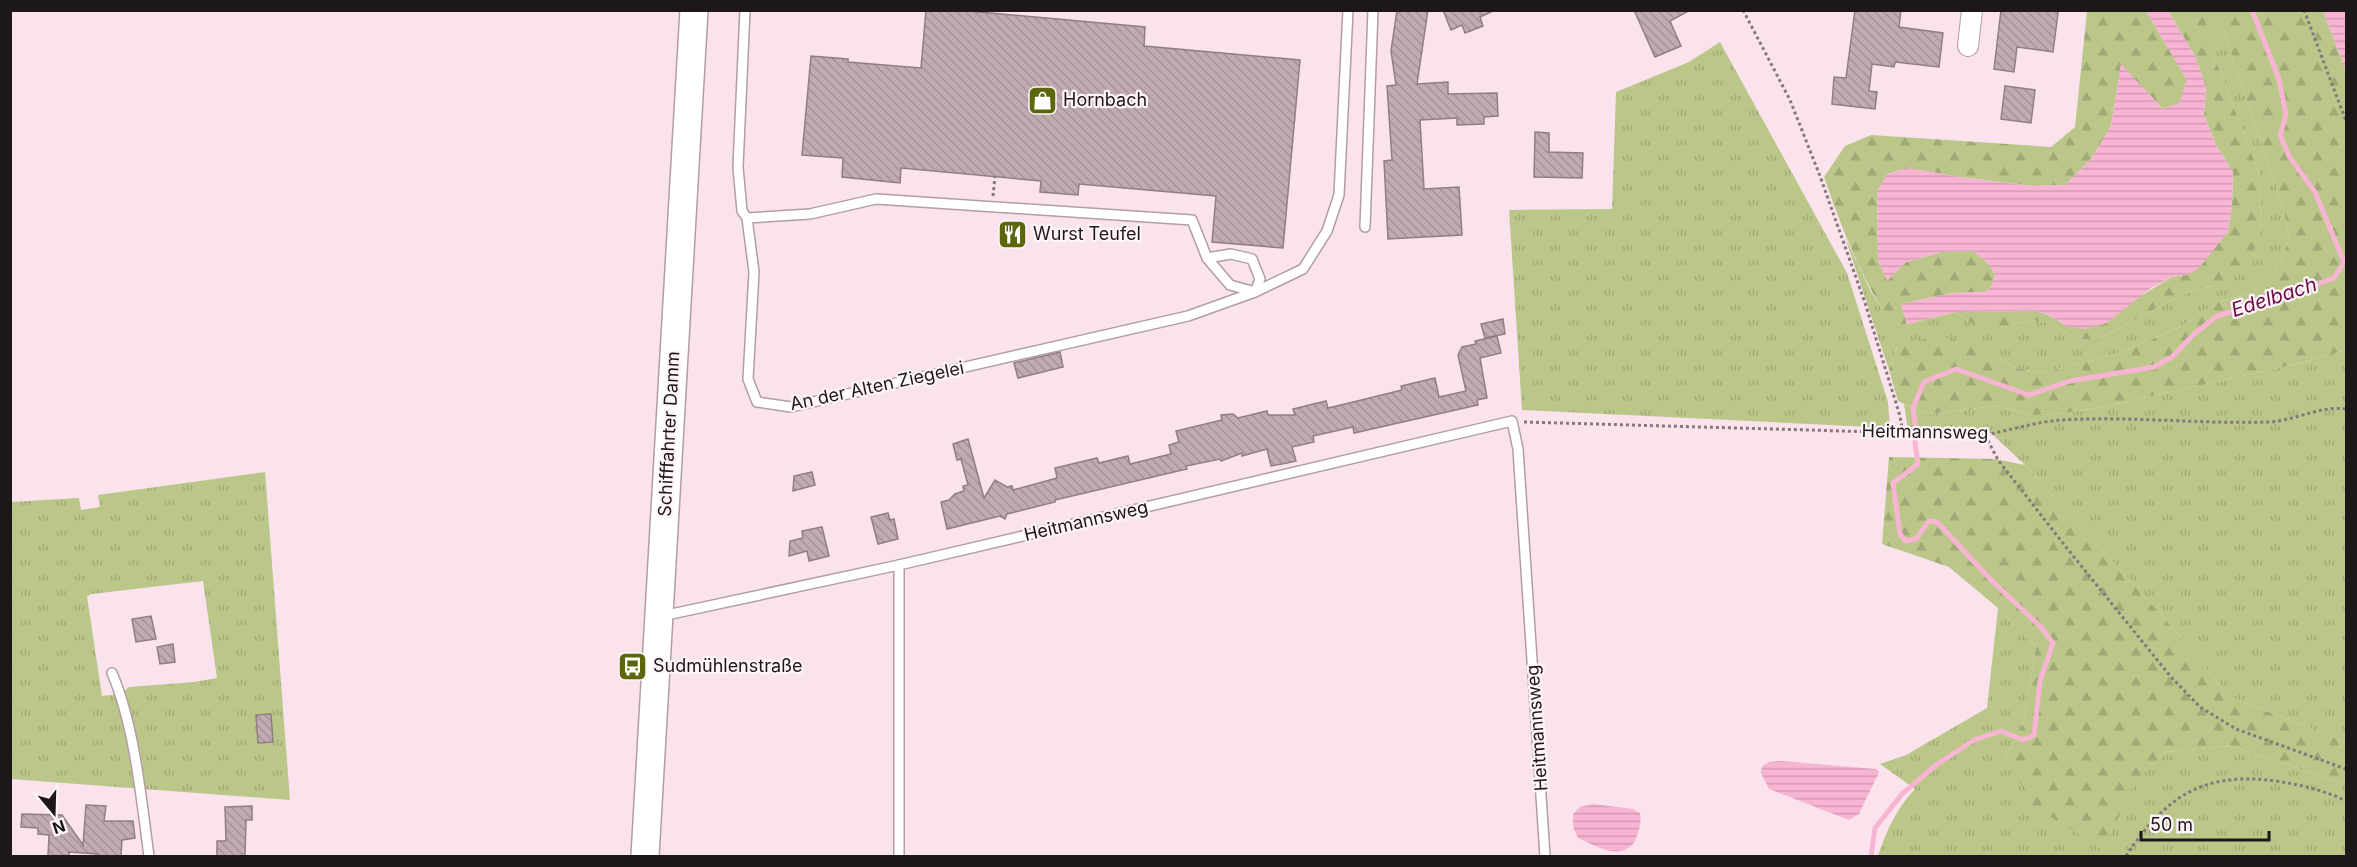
<svg xmlns="http://www.w3.org/2000/svg" width="2357" height="867" viewBox="0 0 2357 867" font-family="Inter,sans-serif">
<style>
.grass{fill:url(#grass-tufts);fill-rule:evenodd}
.forest{fill:url(#forest-firs)}
.water{fill:url(#water-rules)}
.lines{fill:none;stroke-linecap:round;stroke-linejoin:round}
.stream{stroke:#f7b5d3;stroke-width:5}
.building{fill:url(#building-back-hatch);stroke:#917d86;stroke-width:1.5}
.service-casing{stroke:#b29da6;stroke-width:12}
.minor-casing{stroke:#b29da6;stroke-width:22}
.secondary-casing{stroke:#b29da6;stroke-width:30}
.path{stroke:#86777e;stroke-width:3;stroke-dasharray:3 3;stroke-linecap:butt}
.service{stroke:#fff;stroke-width:9}
.minor{stroke:#fff;stroke-width:20}
.secondary{stroke:#fff;stroke-width:27}
.labels{text-anchor:middle;stroke-width:4.5;stroke-linejoin:round;paint-order:stroke}
.poi-label{font-size:18px;fill:#1e171a;stroke:#fef5f9;text-anchor:start}
.street-label{font-size:18px;fill:#1e171a;stroke:#fef5f9}
.water-label{font-size:20px;font-style:italic;fill:#6a0c44;stroke:#fef5f9}
</style>
<defs>
<pattern id="grass-tufts" width="24" height="20" patternUnits="userSpaceOnUse" patternTransform="scale(1.5)"><rect width="24" height="20" fill="#bbc789"/><path d="M3 7l-1-3M5 7V3M7 7l1-3M15 17l-1-3M17 17v-4M19 17l1-3" fill="none" stroke="#a0aa76"/></pattern>
<pattern id="forest-firs" width="22" height="20" patternUnits="userSpaceOnUse" patternTransform="scale(1.5)"><rect width="22" height="20" fill="#bbc789"/><path d="M5 1l3.5 6h-7zM16 11l3.5 6h-7z" fill="#a0aa76"/></pattern>
<pattern id="water-rules" width="6" height="5" patternUnits="userSpaceOnUse" patternTransform="scale(1.5)"><rect width="6" height="5" fill="#f7b5d3"/><path d="M0 2.5h6" fill="none" stroke="#d39bb5"/></pattern>
<pattern id="building-back-hatch" width="6" height="6" patternUnits="userSpaceOnUse" patternTransform="scale(1.5)"><rect width="6" height="6" fill="#c0abb3"/><path d="M-1 5l2 2M0 0l6 6M5-1l2 2" fill="none" stroke="#a59299"/></pattern>
</defs>
<rect width="100%" height="100%" fill="#fae3ed"/>
<!-- grass -->
<g class="grass">
<polygon points="2211,29 2224,29 2235,66 2283,205 2289,240 2276,270 2252,293 2218,302 2184,325 2127,350 2099,359 2040,373 2016,368 1978,347 1898,345 1889,370 1845,237 1871,292 1892,325 1907,324 1956,312 1979,329 1996,329 2032,320 2050,323 2077,339 2097,340 2183,294 2215,285 2260,238 2261,178 2213,53"/>
<polygon points="1720,42 1847,273 1888,402 1890,428 1522,410 1509,210 1612,209 1616,92 1689,62"/>
<polygon points="2346,350 2346,742 2230,697 2167,621 2025,465 1991,433 1908,430 1904,404 1927,414 1997,406 2030,415 2059,414 2103,407 2305,362"/>
<path d="M265,472L290,800L11,779V502L79,498L81,510L100,507L98,495ZM203,581L217,678L194,682L129,687L121,694L102,696L87,596L92,594Z"/>
<path d="M1998,608L2036,647L2024,721L2006,757L2103,849L2134,782L2166,752L2230,746L2346,784V856H1878C1886,831 1897,808 1915,789L1880,764L1906,755L1987,708Z"/>
</g>
<!-- forest -->
<g class="forest">
<path d="M2087,11H2146L2187,80L2179,104L2163,109L2121,65L2111,126L2091,159L2065,185L2032,186L1960,177L1908,168L1887,174L1877,192L1878,260L1887,280L1906,262L1942,252L1973,251L1989,264L1995,275L1992,285L1985,292L1953,293L1901,304L1907,324L1892,325C1861,278 1842,229 1824,177L1845,146L1871,135L2051,147L2075,127Z"/>
<polygon points="2168,11 2323,11 2346,71 2346,350 2305,362 2103,407 2059,414 2030,415 1997,406 1927,414 1898,401 1889,370 1898,345 1940,335 1978,347 2016,368 2040,373 2099,359 2127,350 2184,325 2218,302 2252,293 2276,270 2289,240 2283,205 2235,66 2224,29 2212,29 2213,53 2261,178 2260,238 2244,270 2215,285 2183,294 2097,340 2077,339 2050,323 2032,320 1996,329 1979,329 1956,312 2036,311 2048,315 2069,327 2129,303 2172,277 2189,274 2228,232 2232,204 2233,172 2216,145 2204,115 2206,87 2195,56"/>
<polygon points="1889,457 1995,459 2025,465 2167,621 2230,697 2346,742 2346,784 2230,746 2166,752 2134,783 2103,850 2032,805 2006,757 2024,721 2036,647 1998,608 1949,567 1882,544"/>
</g>
<!-- water -->
<g class="water">
<polygon points="2146,11 2168,11 2195,56 2206,87 2204,115 2216,145 2233,172 2232,204 2228,232 2199,268 2189,274 2172,277 2151,288 2107,323 2085,329 2069,327 2048,315 2036,311 1956,312 1907,324 1901,304 1953,293 1985,292 1992,285 1995,275 1989,264 1973,251 1942,252 1906,262 1887,281 1878,260 1877,192 1887,174 1908,168 1960,177 2031,186 2065,185 2091,159 2111,126 2121,64 2163,109 2179,103 2187,80"/>
<polygon points="2323,11 2346,11 2346,71"/>
<polygon points="1781,761 1876,769 1879,772 1859,814 1849,820 1769,789 1761,773 1762,766 1769,762"/>
<path d="M1593,804L1633,809L1640,813C1642,822 1639,832 1635,841C1622,862 1595,846 1578,838L1573,827V814L1580,807Z"/>
</g>
<g class="lines">
<!-- stream -->
<g class="stream">
<polyline points="1915,424 1913,408 1924,382 1956,369 2029,395 2070,381 2154,367 2172,357 2194,334 2217,316 2277,299 2334,278 2344,262 2315,192 2289,156 2280,135 2286,115 2279,79 2252,10"/>
<polyline points="1871,856 1875,828 1902,794 1936,765 1974,740 2001,731 2023,740 2034,735 2040,681 2053,643 2040,626 1993,582 1937,522 1929,521 1916,539 1905,541 1900,534 1893,483 1918,464 1915,442"/>
</g>
</g>
<!-- building -->
<g class="building">
<polygon points="926,10 957,10 1145,27 1144,46 1300,60 1283,248 1212,242 1216,196 1079,184 1078,195 1040,192 1041,181 901,168 900,183 842,177 843,158 802,155 811,56 848,59 848,62 921,68"/>
<polygon points="1397,10 1428,10 1417,84 1448,82 1448,94 1497,93 1498,116 1484,117 1484,124 1457,125 1457,118 1420,120 1424,189 1459,187 1462,235 1388,239 1384,161 1392,160 1387,86 1396,85 1391,51"/>
<polygon points="1443,10 1495,10 1480,17 1483,26 1465,33 1462,25 1451,30"/>
<polygon points="1634,10 1690,10 1670,21 1681,46 1655,57"/>
<polygon points="1855,10 1901,10 1899,27 1943,33 1939,67 1895,62 1894,67 1872,64 1869,91 1877,92 1875,109 1832,104 1834,77 1846,78"/>
<polygon points="2001,10 2056,10 2058,13 2053,52 2017,47 2014,72 1994,69"/>
<polygon points="2005,86 2035,90 2031,123 2001,119"/>
<polygon points="1535,132 1549,133 1549,152 1583,153 1582,178 1534,177"/>
<polygon points="1503,319 1505,334 1485,338 1481,324"/>
<polygon points="1497,336 1501,353 1480,358 1487,398 1477,400 1478,405 1354,433 1353,427 1313,436 1314,442 1292,447 1296,461 1287,463 1271,466 1267,449 1242,456 1242,453 1221,461 1220,459 1186,466 1187,469 1055,500 1055,502 1007,514 1005,519 1000,516 947,529 941,502 949,500 955,494 964,491 963,486 968,485 961,459 957,460 953,444 968,439 984,498 995,480 1007,487 1012,486 1013,490 1057,478 1055,468 1097,458 1099,463 1128,456 1130,464 1171,454 1169,445 1179,442 1176,431 1222,420 1221,415 1233,414 1238,418 1267,411 1268,415 1295,415 1293,409 1326,401 1328,408 1345,404 1402,390 1401,386 1435,378 1439,397 1466,391 1458,355 1462,347 1476,344 1475,341"/>
<polygon points="1060,352 1063,367 1018,378 1014,363"/>
<polygon points="812,472 815,485 793,491 794,476"/>
<polygon points="888,513 890,520 894,519 898,539 878,544 871,517"/>
<polygon points="822,527 829,556 809,561 807,551 789,556 790,541 803,538 802,531"/>
<polygon points="151,616 156,639 136,642 132,619"/>
<polygon points="173,644 175,662 160,664 157,647"/>
<polygon points="271,714 273,742 258,743 256,715"/>
<polygon points="86,805 106,806 104,821 133,821 135,838 122,840 121,856 98,856 98,854 69,852 69,856 48,856 49,835 38,834 38,828 21,827 22,814 62,815 83,845"/>
<polygon points="252,806 252,820 246,820 245,856 217,856 217,841 226,841 225,807"/>
</g>
<g class="lines">
<defs>
<g id="service">
<polyline points="745,10 738,167 742,211 747,218"/>
<polyline points="1365,227 1373,10"/>
<polyline points="1207,258 1231,254 1252,259 1260,279 1255,292"/>
<polyline points="1255,292 1230,285 1207,258 1192,220 876,199 810,214 747,218 754,272 748,379 757,402 791,407 1188,316 1255,292 1303,269 1327,231 1339,195 1348,10"/>
<polyline points="662,616 899,565 1512,421 1518,449 1545,856"/>
<path d="M112,673C135,727 141,798 149,856"/>
<polyline points="899,856 899,565"/>
</g>
<polyline id="minor" points="1968,46 1972,10"/>
<polyline id="secondary" points="645,856 694,10"/>
</defs>
<!-- service casing -->
<use href="#service" class="service-casing"/>
<!-- minor casing -->
<use href="#minor" class="minor-casing"/>
<!-- secondary casing -->
<use href="#secondary" class="secondary-casing"/>
<!-- path -->
<g class="path">
<polyline points="1743,10 1790,100 1820,176 1865,303 1900,416 1903,433"/>
<polyline points="2304,10 2346,121"/>
<polyline points="993,196 995,176"/>
<path d="M1524,422L1985,435C2010,430 2036,422 2061,420C2130,416 2198,424 2266,422C2293,422 2320,405 2346,409"/>
<polyline points="1985,435 1998,460 2066,547 2171,677 2200,707 2236,729 2346,769"/>
<path d="M2126,856C2165,797 2203,771 2276,781C2301,785 2324,790 2346,801"/>
</g>
<!-- service -->
<use href="#service" class="service"/>
<!-- minor -->
<use href="#minor" class="minor"/>
<!-- secondary -->
<use href="#secondary" class="secondary"/>
</g>
<!-- icons -->
<defs>
<symbol id="shop-square" viewBox="-11 -11 22 22"><rect x="-9" y="-9" width="18" height="18" rx="4" fill="#5c670c" stroke="#fef5f9"/><path d="M-5-2.5h2.3a2.7 3.5 0 0 1 5.4 0H5L5.5 6h-11ZM-1.5-2.5h3a1.5 2.3 0 0 0-3 0Z" fill="#fff"/></symbol>
<symbol id="restaurant-square" viewBox="-11 -11 22 22"><rect x="-9" y="-9" width="18" height="18" rx="4" fill="#5c670c" stroke="#fef5f9"/><path d="M-5-6h1v4h1v-4h1v4h1v-4h1v5L-1.5 .5V6h-2V.5L-5-1ZM5-6V6H3V1.5H1.5Q1.5-4 5-6Z" fill="#fff"/></symbol>
<symbol id="bus-square" viewBox="-11 -11 22 22"><rect x="-9" y="-9" width="18" height="18" rx="4" fill="#5c670c" stroke="#fef5f9"/><path d="M-5-6H5V4H4V6H2V4H-2V6H-4V4H-5ZM-3.5-4V0h7V-4ZM-3.5 1.2v1.5H-2V1.2ZM2 1.2v1.5H3.5V1.2Z" fill="#fff"/></symbol>
</defs>
<g fill-rule="evenodd">
<use href="#shop-square" x="1026" y="84" width="33" height="33"/>
<use href="#restaurant-square" x="996" y="218" width="33" height="33"/>
<use href="#bus-square" x="616" y="650" width="33" height="33"/>
</g>
<g class="labels">
<!-- poi labels -->
<g class="poi-label">
<text x="1063" y="106">Hornbach</text>
<text x="1033" y="240">Wurst Teufel</text>
<text x="653" y="672">Sudmühlenstraße</text>
</g>
<!-- street labels -->
<g class="street-label">
<text transform="translate(877 386) rotate(-12)" y="6">An der Alten Ziegelei</text>
<text transform="translate(1925 432) rotate(1)" y="6">Heitmannsweg</text>
<text transform="translate(669 434) rotate(-87)" y="6">Schifffahrter Damm</text>
<text transform="translate(1086 521) rotate(-13)" y="6">Heitmannsweg</text>
<text transform="translate(1537 728) rotate(-94)" y="6">Heitmannsweg</text>
</g>
<!-- water labels -->
<g class="water-label">
<text transform="translate(2274 297) rotate(-18)" y="7">Edelbach</text>
</g>
</g>
<!-- border -->
<rect width="2357" height="867" fill="none" stroke="#1e171a" stroke-width="24"/>
<!-- north arrow -->
<g transform="translate(54 813) rotate(161)" stroke="#fef5f9" stroke-width="4.5" paint-order="stroke">
<path d="M0-4.5L10 22L0 15L-10 22Z" fill="#1e171a"/>
<text y="-9" font-size="16" font-weight="bold" text-anchor="middle" fill="#1e171a">N</text>
</g>
<!-- scale -->
<path d="M2141 831v9h128v-9" fill="none" stroke="#1e171a" stroke-width="3"/>
<text x="2150" y="831" font-size="18" fill="#1e171a" stroke="#fef5f9" stroke-width="4.5" paint-order="stroke">50 m</text>
</svg>
